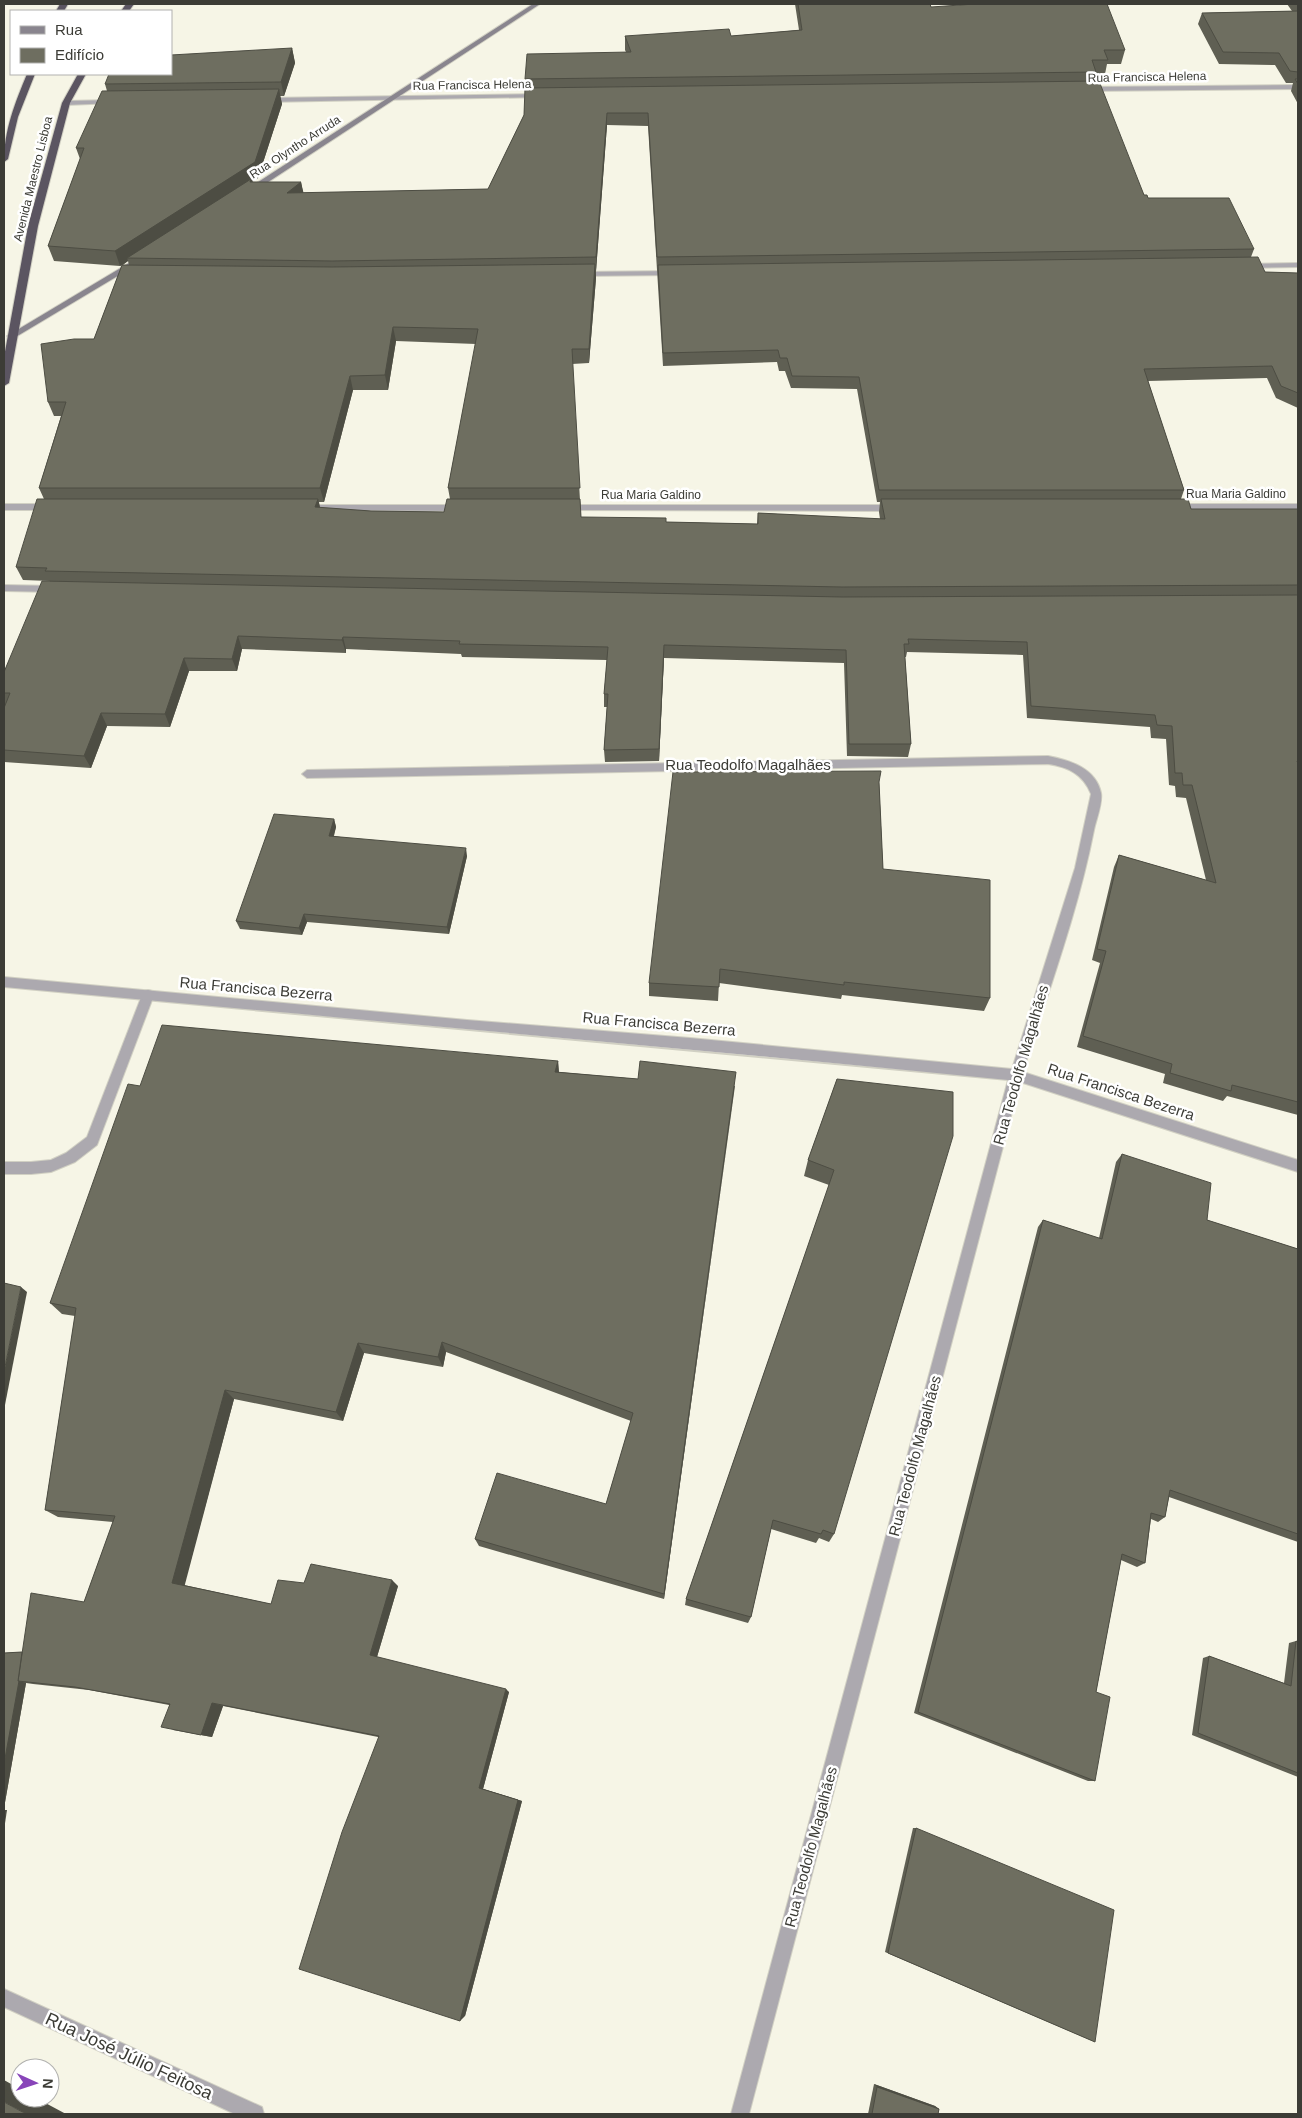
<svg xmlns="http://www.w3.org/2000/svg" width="1302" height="2118" viewBox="0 0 1302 2118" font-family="Arial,sans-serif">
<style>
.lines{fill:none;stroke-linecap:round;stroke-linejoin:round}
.lane-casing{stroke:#d1d0c3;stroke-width:2}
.street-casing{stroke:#d1d0c3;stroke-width:2}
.secondary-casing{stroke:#d1d0c3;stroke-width:2}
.highway-casing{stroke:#d1d0c3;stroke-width:2}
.lane{fill:#aca9af;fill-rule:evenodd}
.street{fill:#aca9af;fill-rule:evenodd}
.secondary{fill:#89858e;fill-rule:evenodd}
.highway{fill:#5b5561;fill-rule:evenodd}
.wall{fill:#5f5f53;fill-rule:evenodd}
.shaded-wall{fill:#4d4d43}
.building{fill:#6e6e60;stroke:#4d4d43}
.labels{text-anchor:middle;stroke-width:5;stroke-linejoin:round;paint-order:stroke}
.far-street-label{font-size:12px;fill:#3c3c36;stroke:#fff}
.street-label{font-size:15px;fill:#3c3c36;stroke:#fff}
.near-street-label{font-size:18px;fill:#3c3c36;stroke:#fff}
</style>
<rect width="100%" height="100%" fill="#f6f5e6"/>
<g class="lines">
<defs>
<polygon id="lane" points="148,990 152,991 154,995 97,1145 75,1162 51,1172 31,1174 4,1174 4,1162 31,1162 51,1160 66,1153 87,1137 142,995 144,991"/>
<g id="street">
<polygon points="1298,85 1298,89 1086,91 1083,89 1086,87"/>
<polygon points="541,94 544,96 543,97 266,102 263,100 266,98"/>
<polygon points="113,100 116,102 115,103 66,105 63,103 66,101"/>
<polygon points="1298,263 1298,267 1246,268 1242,266 1246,264"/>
<polygon points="673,271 676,271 676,275 578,276 574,274 578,272"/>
<polygon points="4,504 51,504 56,507 51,510 4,510"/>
<polygon points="1174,504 1298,504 1298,510 1171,509 1171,505"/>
<polygon points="304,505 461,505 466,508 461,511 301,510 299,508"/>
<polygon points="564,505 896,505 901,508 896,511 561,510 559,508"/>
<polygon points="4,585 54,586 59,589 54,592 4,591"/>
<path d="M1048,756C1069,760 1096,768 1101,793C1103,803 1096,820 1094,830C1078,912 1048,992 1023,1072L1298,1160V1172L1020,1082L749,2114H731L1008,1080C674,1047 339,1018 4,987V977L467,1020L690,1038L1012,1069L1075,868L1091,794C1083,774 1068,767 1048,764L307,778L302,774L307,770Z"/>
<polygon points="4,1989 262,2107 264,2114 235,2114 4,2007"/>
</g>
<g id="secondary">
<polygon points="533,4 540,4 253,192 246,190"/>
<polygon points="129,263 136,265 14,338 7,336"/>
</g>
<g id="highway">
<polygon points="60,4 68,4 64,11 56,11"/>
<polygon points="126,4 134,4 129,11 121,11"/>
<path d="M27,74H35L18,117L8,159L4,162C4,130 15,103 27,74Z"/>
<polygon points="78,74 86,74 70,103 38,226 9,383 4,386 4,357 28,226 62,103"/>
</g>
</defs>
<!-- lane casing -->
<use href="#lane" class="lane-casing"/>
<!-- street casing -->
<use href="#street" class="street-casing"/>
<!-- secondary casing -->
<use href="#secondary" class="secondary-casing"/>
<!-- highway casing -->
<use href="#highway" class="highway-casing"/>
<!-- lane -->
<use href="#lane" class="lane"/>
<!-- street -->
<use href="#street" class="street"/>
<!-- secondary -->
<use href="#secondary" class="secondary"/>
<!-- highway -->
<use href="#highway" class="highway"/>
</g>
<!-- wall -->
<g class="wall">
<path d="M795,4H930L931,7L1125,50L1121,64H1107L1105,74H1096L1094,81L1144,195L1148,198L1254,249L1251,257L1265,272L1298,273V408L1276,398L1267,378L1148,381L1184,490L1181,499L1191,509H1298V1115L1227,1096L1223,1101L1163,1083L1165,1074L1077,1047L1100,963L1092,960L1114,867L1119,855L1206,880L1186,798L1176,797L1175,786L1169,785L1166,739L1151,738L1150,727L1027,718L1023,655L907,652L906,657H905L911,744L908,757L847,756L844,663L664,658L659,761L605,762L604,750L607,707H604V694L607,660L462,657L461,654L346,649V653L242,649L237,671H189L170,727L107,726L91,768L4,762V708L5,706H4V672L50,581L23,580L16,567L44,499L39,488L61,416H54L48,402L94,339L122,265L120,266L54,261L48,246L80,159L76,148L107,91L105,84L292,48L295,63L284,96H280L282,104L258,178L252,182H301L303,193L488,189L524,115L526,88L525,79L626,52L625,50V36H731L799,30ZM607,125L648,126L663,366L777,362L779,371H785L791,388L857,389L877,502H880L879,512L880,519L758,513L757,524L666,522L581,517L572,364L589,363L596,278V271ZM128,261L129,265H123ZM396,341L476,344L448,488L450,499L444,512L371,511L320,508L319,502H324L353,390H388Z"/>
<polygon points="1287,4 1298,4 1298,104 1291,91 1293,83 1286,83 1275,65 1219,64 1198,24 1202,13 1292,11"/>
<polygon points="879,782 883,869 990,998 984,1011 842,995 841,999 719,983 718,1001 649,996 649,983"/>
<polygon points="334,819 336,827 334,836 467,856 449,934 307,922 302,935 240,929 236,921"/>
<polygon points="558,1061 559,1072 638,1079 735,1086 664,1599 479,1546 475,1539 606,1504 631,1421 446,1352 443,1367 364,1353 343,1421 234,1399 184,1585 271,1604 304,1583 398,1586 377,1657 509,1692 483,1789 522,1801 465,2016 378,1737 223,1706 212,1737 173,1730 169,1705 89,1690 33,1684 26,1683 4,1808 4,1653 22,1652 84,1602 113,1522 58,1517 45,1510 75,1316 62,1314 50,1303 140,1086"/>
<polygon points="837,1079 834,1534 829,1542 819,1538 816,1543 771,1529 751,1617 748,1623 685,1605 686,1599 829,1185 804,1176 808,1160"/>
<polygon points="1122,1154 1207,1220 1298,1249 1298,1542 1169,1497 1165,1517 1158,1522 1151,1519 1145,1563 1137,1567 1121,1560 1096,1692 1095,1781 1088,1781 914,1713 1038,1227 1043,1220 1099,1238 1116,1162"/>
<polygon points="1296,1641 1298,1642 1298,1777 1192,1735 1203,1658 1209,1656 1284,1683 1289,1643"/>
<polygon points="913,1828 916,1828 1095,2042 885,1952"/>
<polygon points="874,2084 935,2106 939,2109 938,2114 868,2114"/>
</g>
<!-- shaded-wall -->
<g class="shaded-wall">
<polygon points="292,48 295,63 284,96 281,82"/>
<polygon points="279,89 282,104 258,178 127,258 128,261 120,266 115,251"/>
<polygon points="607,113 607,125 596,271 596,257"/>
<polygon points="301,182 304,195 287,193"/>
<polygon points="595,264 596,278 589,363 589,349"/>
<polygon points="393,327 396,341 388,390 385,375"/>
<polygon points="350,376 353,390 324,502 320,488"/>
<polygon points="318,499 321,512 315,507"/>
<polygon points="238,636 242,649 237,671 232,659"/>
<polygon points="343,637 346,649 346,653 342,640"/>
<polygon points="664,645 664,658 659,761 659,749"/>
<polygon points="184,658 189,671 170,727 165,714"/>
<polygon points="101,713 107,726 91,768 84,756"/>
<polygon points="334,819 336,827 331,844 329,836"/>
<polygon points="466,848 467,856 449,934 447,927"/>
<polygon points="304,914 307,922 302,935 299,928"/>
<polygon points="558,1061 559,1076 555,1072"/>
<polygon points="735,1086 664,1599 664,1594"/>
<polygon points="21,1287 27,1292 4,1410 4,1372"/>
<polygon points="442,1342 446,1352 443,1367 438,1357"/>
<polygon points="358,1343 364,1353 343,1421 336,1412"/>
<polygon points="225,1390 234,1399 184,1588 172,1583"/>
<polygon points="392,1580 398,1586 376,1660 370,1655"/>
<polygon points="19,1681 26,1683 4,1808 4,1764"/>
<polygon points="506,1689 509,1692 483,1789 522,1801 465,2016 460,2021 479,1788"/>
<polygon points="212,1703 223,1706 212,1737 201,1735"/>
<polygon points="4,1810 7,1810 4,1830"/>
<polygon points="4,2080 20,2089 20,2098 36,2098 66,2114 26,2114 4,2102"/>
<polygon points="874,2084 935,2106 939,2109 877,2087"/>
</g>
<!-- building -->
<g class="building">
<polygon points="798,4 930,4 931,7 975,4 1107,4 1125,50 1104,50 1108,60 1092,60 1096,72 525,79 527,54 631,52 625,36 729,29 731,36 802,30"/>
<polygon points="1298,11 1298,72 1290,71 1279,53 1223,52 1202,13"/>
<polygon points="292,48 281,82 105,84 109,74 171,74 171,55"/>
<polygon points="1295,79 1298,79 1298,84"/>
<polygon points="1099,81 1144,195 1147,195 1148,198 1229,198 1254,249 657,257 648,113 607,113 596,257 332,261 127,258 251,179 250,182 301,182 287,193 488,189 524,115 525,88"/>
<polygon points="279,89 255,162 115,251 48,246 84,148 76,148 102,91"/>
<polygon points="1258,257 1265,272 1298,273 1298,393 1281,386 1272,366 1144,369 1184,490 879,490 859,377 792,376 787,358 780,358 778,350 663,353 658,265"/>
<polygon points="595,264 589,349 572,349 580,488 448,488 478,329 393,327 385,375 350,376 320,488 39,488 66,402 48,402 41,344 74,339 94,339 122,265 332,267"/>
<polygon points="37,499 318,499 315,507 371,511 444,512 447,499 580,499 581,517 666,518 666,522 758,524 758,513 885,519 881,499 1188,499 1191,509 1298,509 1298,585 842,587 45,571 47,568 16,567"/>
<polygon points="42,581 842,597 1298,595 1298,761 1297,761 1298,764 1298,1102 1232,1085 1231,1091 1170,1073 1172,1064 1083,1036 1106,951 1097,949 1119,855 1216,883 1192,785 1183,785 1182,773 1175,773 1172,726 1157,725 1155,715 1031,706 1027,642 908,639 909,644 904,644 911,744 849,744 846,650 664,645 659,749 604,750 608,694 604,694 608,647 459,644 460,641 343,637 342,640 238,636 232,659 184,658 165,714 101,713 84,756 4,750 4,708 10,693 4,693 4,672"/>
<polygon points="881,771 879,782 883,869 990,880 990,998 844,982 844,985 720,969 719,987 649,983 673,772"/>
<polygon points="274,814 334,819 329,836 466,848 447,927 304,914 299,928 236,921"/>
<polygon points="162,1025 558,1061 555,1072 638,1079 640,1061 736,1072 664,1594 475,1539 497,1473 606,1504 633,1413 442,1342 438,1357 358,1343 336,1412 225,1390 172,1583 271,1604 278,1580 304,1583 311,1564 392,1580 370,1655 506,1689 479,1788 518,1800 460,2021 299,1969 342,1832 379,1736 212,1703 201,1735 161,1727 170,1704 75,1687 18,1681 31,1593 84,1602 115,1516 45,1510 76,1308 50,1303 128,1084 140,1086"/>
<polygon points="837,1079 953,1092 953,1136 834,1534 823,1530 821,1534 773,1520 751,1617 686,1599 834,1170 808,1160"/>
<polygon points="1122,1154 1211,1183 1207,1220 1298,1249 1298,1534 1170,1490 1165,1517 1151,1513 1145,1563 1122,1554 1096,1692 1110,1697 1095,1781 918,1712 1043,1220 1102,1239"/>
<polygon points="4,1283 21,1287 4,1372"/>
<polygon points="1296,1641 1298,1642 1298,1773 1198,1733 1209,1656 1291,1686"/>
<polygon points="22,1652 18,1681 19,1681 4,1764 4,1653"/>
<polygon points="916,1828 1114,1910 1095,2042 888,1953"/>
<polygon points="877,2087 939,2109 938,2114 872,2114"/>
<polygon points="4,2102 26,2114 4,2114"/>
</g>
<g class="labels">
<!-- far-street labels -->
<g class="far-street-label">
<text transform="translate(1147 77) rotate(-1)" y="4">Rua Francisca Helena</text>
<text transform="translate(472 85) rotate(-1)" y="4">Rua Francisca Helena</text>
<text transform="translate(295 147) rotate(-33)" y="4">Rua Olyntho Arruda</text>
<text transform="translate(33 179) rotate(-76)" y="4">Avenida Maestro Lisboa</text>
<text x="1236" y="498">Rua Maria Galdino</text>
<text x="651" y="499">Rua Maria Galdino</text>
</g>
<!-- street labels -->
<g class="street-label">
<text x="748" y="770">Rua Teodolfo Magalhães</text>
<text transform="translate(256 989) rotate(5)" y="5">Rua Francisca Bezerra</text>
<text transform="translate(659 1024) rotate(5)" y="5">Rua Francisca Bezerra</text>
<text transform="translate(1021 1065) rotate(-74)" y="5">Rua Teodolfo Magalhães</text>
<text transform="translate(1121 1092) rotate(18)" y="5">Rua Francisca Bezerra</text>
<text transform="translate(915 1456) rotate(-75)" y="5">Rua Teodolfo Magalhães</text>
<text transform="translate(811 1847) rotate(-75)" y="5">Rua Teodolfo Magalhães</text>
</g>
<!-- near-street labels -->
<g class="near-street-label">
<text transform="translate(129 2056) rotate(25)" y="6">Rua José Júlio Feitosa</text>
</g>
</g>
<!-- border -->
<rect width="1302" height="2118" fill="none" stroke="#3c3c36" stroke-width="10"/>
<!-- legend -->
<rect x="10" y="10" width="162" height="65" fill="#ffffff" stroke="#b1b1af"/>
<rect x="20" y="26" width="25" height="8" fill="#89858e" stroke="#b1b1af"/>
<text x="55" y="35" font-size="15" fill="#3c3c36">Rua</text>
<rect x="20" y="48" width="25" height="15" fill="#6e6e60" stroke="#b1b1af"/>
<text x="55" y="60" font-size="15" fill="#3c3c36">Edifício</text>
<!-- north arrow -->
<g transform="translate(35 2083) rotate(93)"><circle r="24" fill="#ffffff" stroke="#b1b1af"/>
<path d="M0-4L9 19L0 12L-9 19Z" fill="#8845b9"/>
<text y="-8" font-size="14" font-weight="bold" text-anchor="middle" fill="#3c3c36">N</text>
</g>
</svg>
